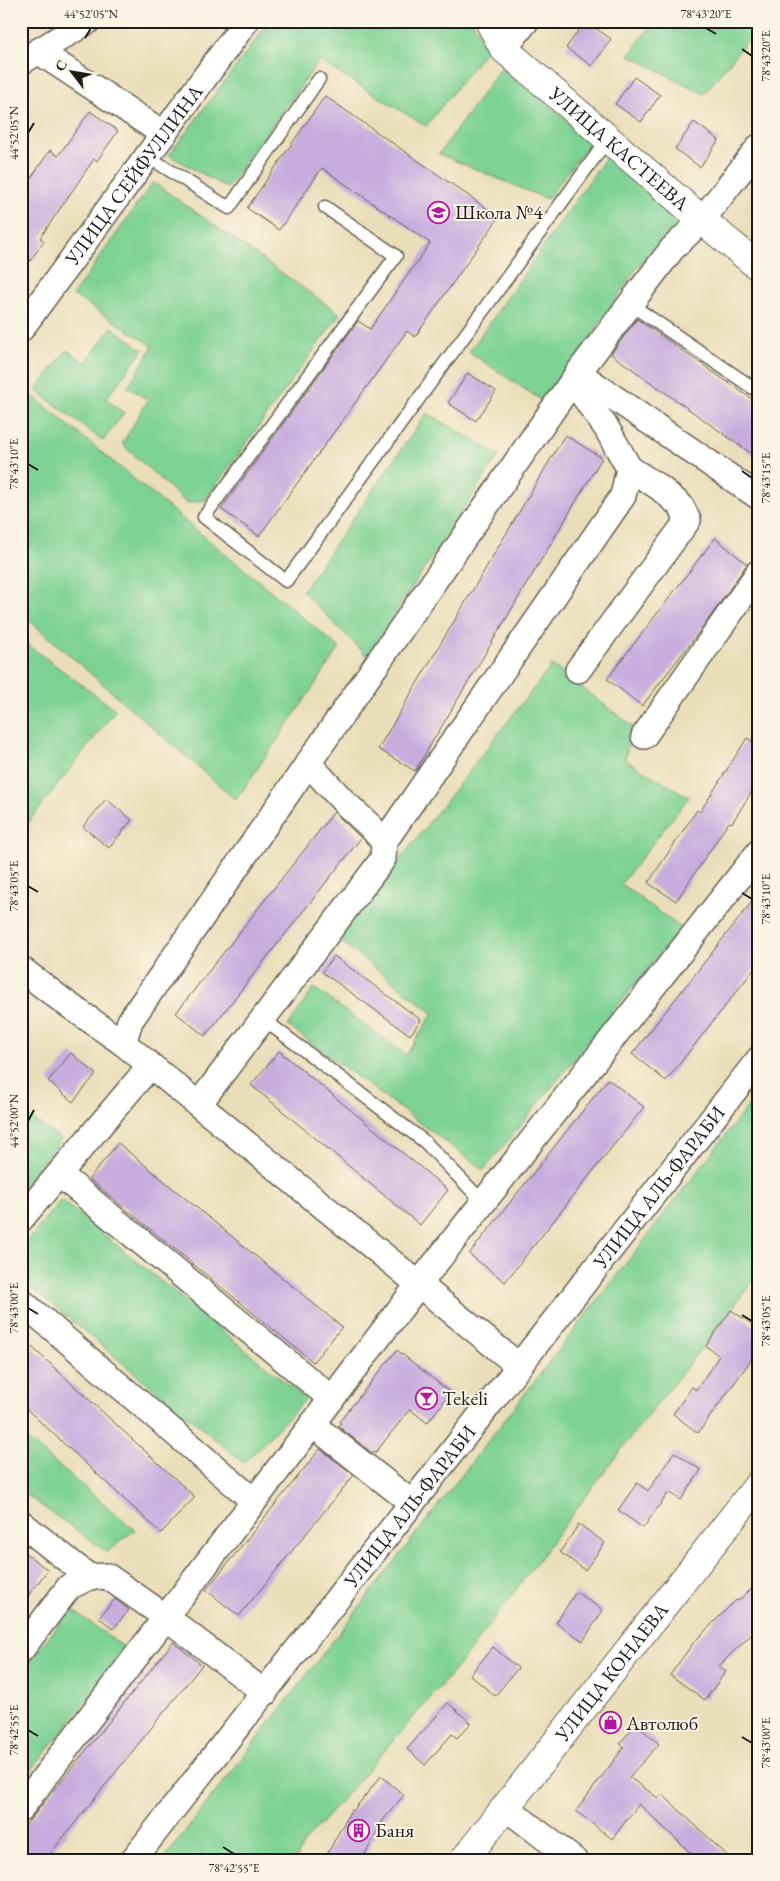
<svg xmlns="http://www.w3.org/2000/svg" width="780" height="1881" viewBox="0 0 780 1881" font-family="'EB Garamond',serif">
<style>
.green{fill:#7dd194;stroke:#4c7658}
.building{fill:#c8acde}
.lines{fill:none;stroke-linecap:round;stroke-linejoin:round}
.lane-casing{stroke:#646053;stroke-width:15}
.street-casing{stroke:#646053;stroke-width:28}
.secondary-casing{stroke:#646053;stroke-width:30}
.lane{stroke:#fff;stroke-width:12}
.street{stroke:#fff;stroke-width:25}
.secondary{stroke:#fff;stroke-width:28}
.ticks{fill:none;stroke:#1c1c1c;stroke-width:2}
.labels{text-anchor:middle;stroke-width:4;stroke-linejoin:round;paint-order:stroke}
.street-label{font-size:20px;fill:#1c1c1c;stroke:#fcf5e5}
.poi-label{font-size:20px;fill:#1c1c1c;stroke:#fcf5e5;text-anchor:start}
.neatline{fill:none;stroke:#1c1c1c;stroke-width:2}
.ticks-label{font-size:12px;text-anchor:middle;fill:#1c1c1c}
</style>
<rect width="100%" height="100%" fill="#fcf5e5"/>
<filter id="ink" filterUnits="userSpaceOnUse"><feTurbulence type="fractalNoise" baseFrequency=".02" numOctaves="2"/><feDisplacementMap in="SourceGraphic" scale="10" xChannelSelector="R" yChannelSelector="G"/><feConvolveMatrix kernelMatrix="1 2 1 2 8 2 1 2 1" color-interpolation-filters="sRGB"/></filter>
<filter id="wash" filterUnits="userSpaceOnUse"><feTurbulence type="fractalNoise" baseFrequency=".0096" numOctaves="4" result="noise"/><feDisplacementMap in="SourceGraphic" scale="20" xChannelSelector="R" yChannelSelector="G"/><feGaussianBlur stdDeviation="1.12" result="paint"/><feColorMatrix in="noise" values="0 0 0 0 0 0 0 0 0 0 0 0 0 0 0 0 0 1.4 0 .05"/><feComposite in="paint" operator="in"/></filter>
<g filter="url(#wash)">
<rect width="100%" height="100%" fill="#eadeba"/>
<!-- green -->
<g class="green">
<polygon points="270,21 472,21 488,48 426,126 319,61 227,188 169,155"/>
<polygon points="654,21 759,21 759,26 704,94 629,55"/>
<polygon points="501,68 592,140 547,199 439,154"/>
<polygon points="607,156 686,222 637,267 547,404 469,352"/>
<polygon points="153,182 340,314 205,500 186,503 122,444 148,400 128,387 153,346 73,295"/>
<polygon points="112,327 143,350 106,399 124,413 103,441 36,390 67,350 85,363"/>
<polygon points="22,387 340,648 236,800 21,613"/>
<polygon points="427,413 499,455 367,656 302,591"/>
<polygon points="21,640 116,710 21,832"/>
<polygon points="552,665 632,726 625,760 689,797 621,884 681,928 484,1170 288,1026 314,988 406,1055 433,1013 338,939"/>
<polygon points="759,1092 759,1272 723,1321 624,1446 459,1665 304,1843 296,1860 163,1860"/>
<polygon points="21,1111 61,1139 21,1190"/>
<polygon points="61,1200 306,1399 244,1463 21,1279 21,1249"/>
<polygon points="21,1434 135,1530 107,1552 21,1491"/>
<polygon points="71,1609 128,1650 21,1783 21,1673"/>
</g>
<g id="blocks">
<!-- building -->
<g class="building">
<polygon points="585,21 611,39 592,66 566,48"/>
<polygon points="634,77 660,95 641,122 615,104"/>
<polygon points="325,96 499,217 415,337 407,331 259,536 221,509 358,321 370,329 430,243 322,168 279,230 247,208"/>
<polygon points="90,111 118,131 97,161 94,159 40,238 44,241 21,274 21,193 50,150 58,156"/>
<polygon points="694,122 719,140 700,167 675,149"/>
<polygon points="637,319 759,404 759,459 611,354"/>
<polygon points="468,373 496,391 476,421 448,403"/>
<polygon points="565,435 602,458 415,771 378,749"/>
<polygon points="715,538 747,564 706,623 642,706 607,679"/>
<polygon points="747,738 759,745 759,780 732,823 729,822 676,901 648,883 697,810 700,812"/>
<polygon points="106,799 132,820 109,848 83,827"/>
<polygon points="334,812 361,838 205,1036 176,1013"/>
<polygon points="759,893 759,963 666,1081 632,1054"/>
<polygon points="334,956 421,1020 410,1035 322,972"/>
<polygon points="279,1051 448,1190 420,1225 251,1085"/>
<polygon points="71,1053 96,1074 73,1102 48,1081"/>
<polygon points="608,1079 644,1107 505,1282 469,1254"/>
<polygon points="118,1143 342,1327 313,1362 89,1179"/>
<polygon points="731,1310 759,1329 759,1349 698,1433 673,1414 692,1387 696,1390 719,1356 706,1346"/>
<polygon points="21,1337 195,1497 161,1533 21,1404"/>
<polygon points="397,1350 451,1393 427,1423 410,1409 376,1452 374,1451 372,1453 338,1426 341,1423 339,1422"/>
<polygon points="320,1449 354,1475 239,1616 206,1590"/>
<polygon points="674,1452 701,1470 681,1500 669,1492 643,1528 618,1510 637,1483 648,1491"/>
<polygon points="579,1524 605,1543 585,1570 560,1552"/>
<polygon points="21,1550 48,1570 21,1605"/>
<polygon points="759,1582 759,1627 719,1666 726,1671 705,1700 670,1675 694,1642 736,1600 738,1601"/>
<polygon points="576,1592 603,1610 583,1641 556,1623"/>
<polygon points="115,1599 129,1610 113,1629 99,1617"/>
<polygon points="173,1642 202,1665 45,1860 21,1860 21,1831"/>
<polygon points="493,1647 518,1668 495,1696 470,1675"/>
<polygon points="448,1703 471,1723 457,1738 452,1734 425,1765 407,1749"/>
<polygon points="636,1724 659,1744 629,1777 658,1798 662,1794 732,1860 698,1860 639,1804 612,1839 576,1811 624,1747 620,1743"/>
<polygon points="381,1776 404,1795 384,1819 362,1860 324,1860 351,1810 353,1811"/>
</g>
</g>
</g>
<g filter="url(#ink)">
<use href="#blocks" fill-opacity="0" stroke="#646053" stroke-width="1"/>
<g class="lines">
<defs>
<g id="lane">
<polyline points="147,156 229,208 319,79"/>
<polyline points="325,207 396,256 204,517 286,581 608,139"/>
<polyline points="630,304 759,392"/>
<polyline points="263,1019 425,1142 483,1202"/>
</g>
<g id="street">
<polyline points="504,49 526,21"/>
<polyline points="38,51 164,134"/>
<polyline points="21,62 88,21"/>
<path id="s1" d="M21,329L246,21"/>
<polyline points="578,373 759,497"/>
<polyline points="578,670 688,520 681,506 660,488 629,468"/>
<polyline points="644,736 759,572"/>
<polyline points="384,842 623,496 629,468 607,429 573,381"/>
<polyline points="21,969 63,1001 123,1043"/>
<polyline points="199,1104 383,859 384,842 370,826 345,803 308,763"/>
<polyline points="59,1174 332,1399"/>
<polyline points="21,1219 150,1066"/>
<polyline points="21,1301 254,1501"/>
<polyline points="519,1366 123,1043 130,1021 578,373 672,249 702,220 759,147"/>
<polyline points="312,1424 412,1503"/>
<polyline points="21,1523 89,1577"/>
<polyline points="21,1650 69,1587 89,1577 107,1576 167,1618 265,1693"/>
<polyline points="505,1807 574,1860"/>
<polyline points="21,1808 419,1284 759,852"/>
<path id="s2" d="M133,1860L759,1059"/>
</g>
<g id="secondary">
<path id="s3" d="M489,21L504,49L702,220L759,267"/>
<path id="s4" d="M464,1860L759,1484"/>
</g>
</defs>
<!-- lane casing -->
<use href="#lane" class="lane-casing"/>
<!-- street casing -->
<use href="#street" class="street-casing"/>
<!-- secondary casing -->
<use href="#secondary" class="secondary-casing"/>
<!-- lane -->
<use href="#lane" class="lane"/>
<!-- street -->
<use href="#street" class="street"/>
<!-- secondary -->
<use href="#secondary" class="secondary"/>
</g>
</g>
<!-- ticks -->
<path class="ticks" d="M706,28L716,34M85,38L91,28M742,49L752,56M28,133L34,123M28,464L38,470M742,471L752,478M28,886L38,892M742,893L752,899M28,1121L34,1110M28,1308L38,1314M742,1315L752,1321M28,1730L38,1736M742,1737L752,1743M223,1847L234,1854"/>
<!-- icons -->
<defs>
<symbol id="school-ring" viewBox="-11 -11 22 22"><circle r="9.5" fill="#fcf5e5" stroke="#b5179e" stroke-width="1.5"/><path d="M0-5L7-2L0 1L-7-2ZM-4 1L0 2.5L4 1V4Q0 6-4 4Z" fill="#b5179e"/></symbol>
<symbol id="bar-ring" viewBox="-11 -11 22 22"><circle r="9.5" fill="#fcf5e5" stroke="#b5179e" stroke-width="1.5"/><path d="M-6-5H6L.8 .8V4.5H3.5V6h-7V4.5H-.8V.8Z" fill="#b5179e"/></symbol>
<symbol id="shop-ring" viewBox="-11 -11 22 22"><circle r="9.5" fill="#fcf5e5" stroke="#b5179e" stroke-width="1.5"/><path d="M-5-2.5h2.3a2.7 3.5 0 0 1 5.4 0H5L5.5 6h-11ZM-1.5-2.5h3a1.5 2.3 0 0 0-3 0Z" fill="#b5179e"/></symbol>
<symbol id="building-ring" viewBox="-11 -11 22 22"><circle r="9.5" fill="#fcf5e5" stroke="#b5179e" stroke-width="1.5"/><path d="M-4-6H4V6H1V3H-1V6H-4ZM-2.5-4.3h1.7v1.8h-1.7ZM.8-4.3h1.7v1.8H.8ZM-2.5-1h1.7V.8h-1.7ZM.8-1h1.7V.8H.8Z" fill="#b5179e"/></symbol>
</defs>
<g fill-rule="evenodd">
<use href="#school-ring" x="426" y="200" width="25" height="25"/>
<use href="#bar-ring" x="414" y="1386" width="25" height="25"/>
<use href="#shop-ring" x="598" y="1710" width="25" height="25"/>
<use href="#building-ring" x="346" y="1818" width="25" height="25"/>
</g>
<g class="labels">
<!-- street labels -->
<g class="street-label">
<text dy="7" stroke="none"><textPath href="#s3" startOffset="184">УЛИЦА КАСТЕЕВА</textPath></text>
<text dy="7" stroke="none"><textPath href="#s1" startOffset="191">УЛИЦА СЕЙФУЛЛИНА</textPath></text>
<text dy="7" stroke="none"><textPath href="#s2" startOffset="854">УЛИЦА АЛЬ-ФАРАБИ</textPath></text>
<text dy="7" stroke="none"><textPath href="#s2" startOffset="449">УЛИЦА АЛЬ-ФАРАБИ</textPath></text>
<text dy="7" stroke="none"><textPath href="#s4" startOffset="239">УЛИЦА КОНАЕВА</textPath></text>
</g>
<!-- poi labels -->
<g class="poi-label">
<text x="455" y="219">Школа №4</text>
<text x="442" y="1405">Tekeli</text>
<text x="626" y="1730">Автолюб</text>
<text x="375" y="1837">Баня</text>
</g>
</g>
<!-- margin -->
<rect width="780" height="1881" fill="none" stroke="#fcf5e5" stroke-width="55"/>
<!-- north arrow -->
<g transform="translate(72 72) rotate(301)" stroke="#fcf5e5" stroke-width="4" paint-order="stroke">
<path d="M0-4L9 19L0 12L-9 19Z" fill="#1c1c1c"/>
<text y="-8" font-size="14" font-weight="bold" text-anchor="middle" fill="#1c1c1c">С</text>
</g>
<rect x="28" y="28" width="724" height="1826" class="neatline"/>
<g class="ticks-label">
<text x="91" y="18">44°52'05"N</text>
<text x="706" y="18">78°43'20"E</text>
<text transform="translate(766 56) rotate(-90)" y="4">78°43'20"E</text>
<text transform="translate(14 133) rotate(-90)" y="4">44°52'05"N</text>
<text transform="translate(14 464) rotate(-90)" y="4">78°43'10"E</text>
<text transform="translate(766 478) rotate(-90)" y="4">78°43'15"E</text>
<text transform="translate(14 886) rotate(-90)" y="4">78°43'05"E</text>
<text transform="translate(766 899) rotate(-90)" y="4">78°43'10"E</text>
<text transform="translate(14 1121) rotate(-90)" y="4">44°52'00"N</text>
<text transform="translate(14 1308) rotate(-90)" y="4">78°43'00"E</text>
<text transform="translate(766 1321) rotate(-90)" y="4">78°43'05"E</text>
<text transform="translate(14 1730) rotate(-90)" y="4">78°42'55"E</text>
<text transform="translate(766 1743) rotate(-90)" y="4">78°43'00"E</text>
<text x="234" y="1872">78°42'55"E</text>
</g>
</svg>
